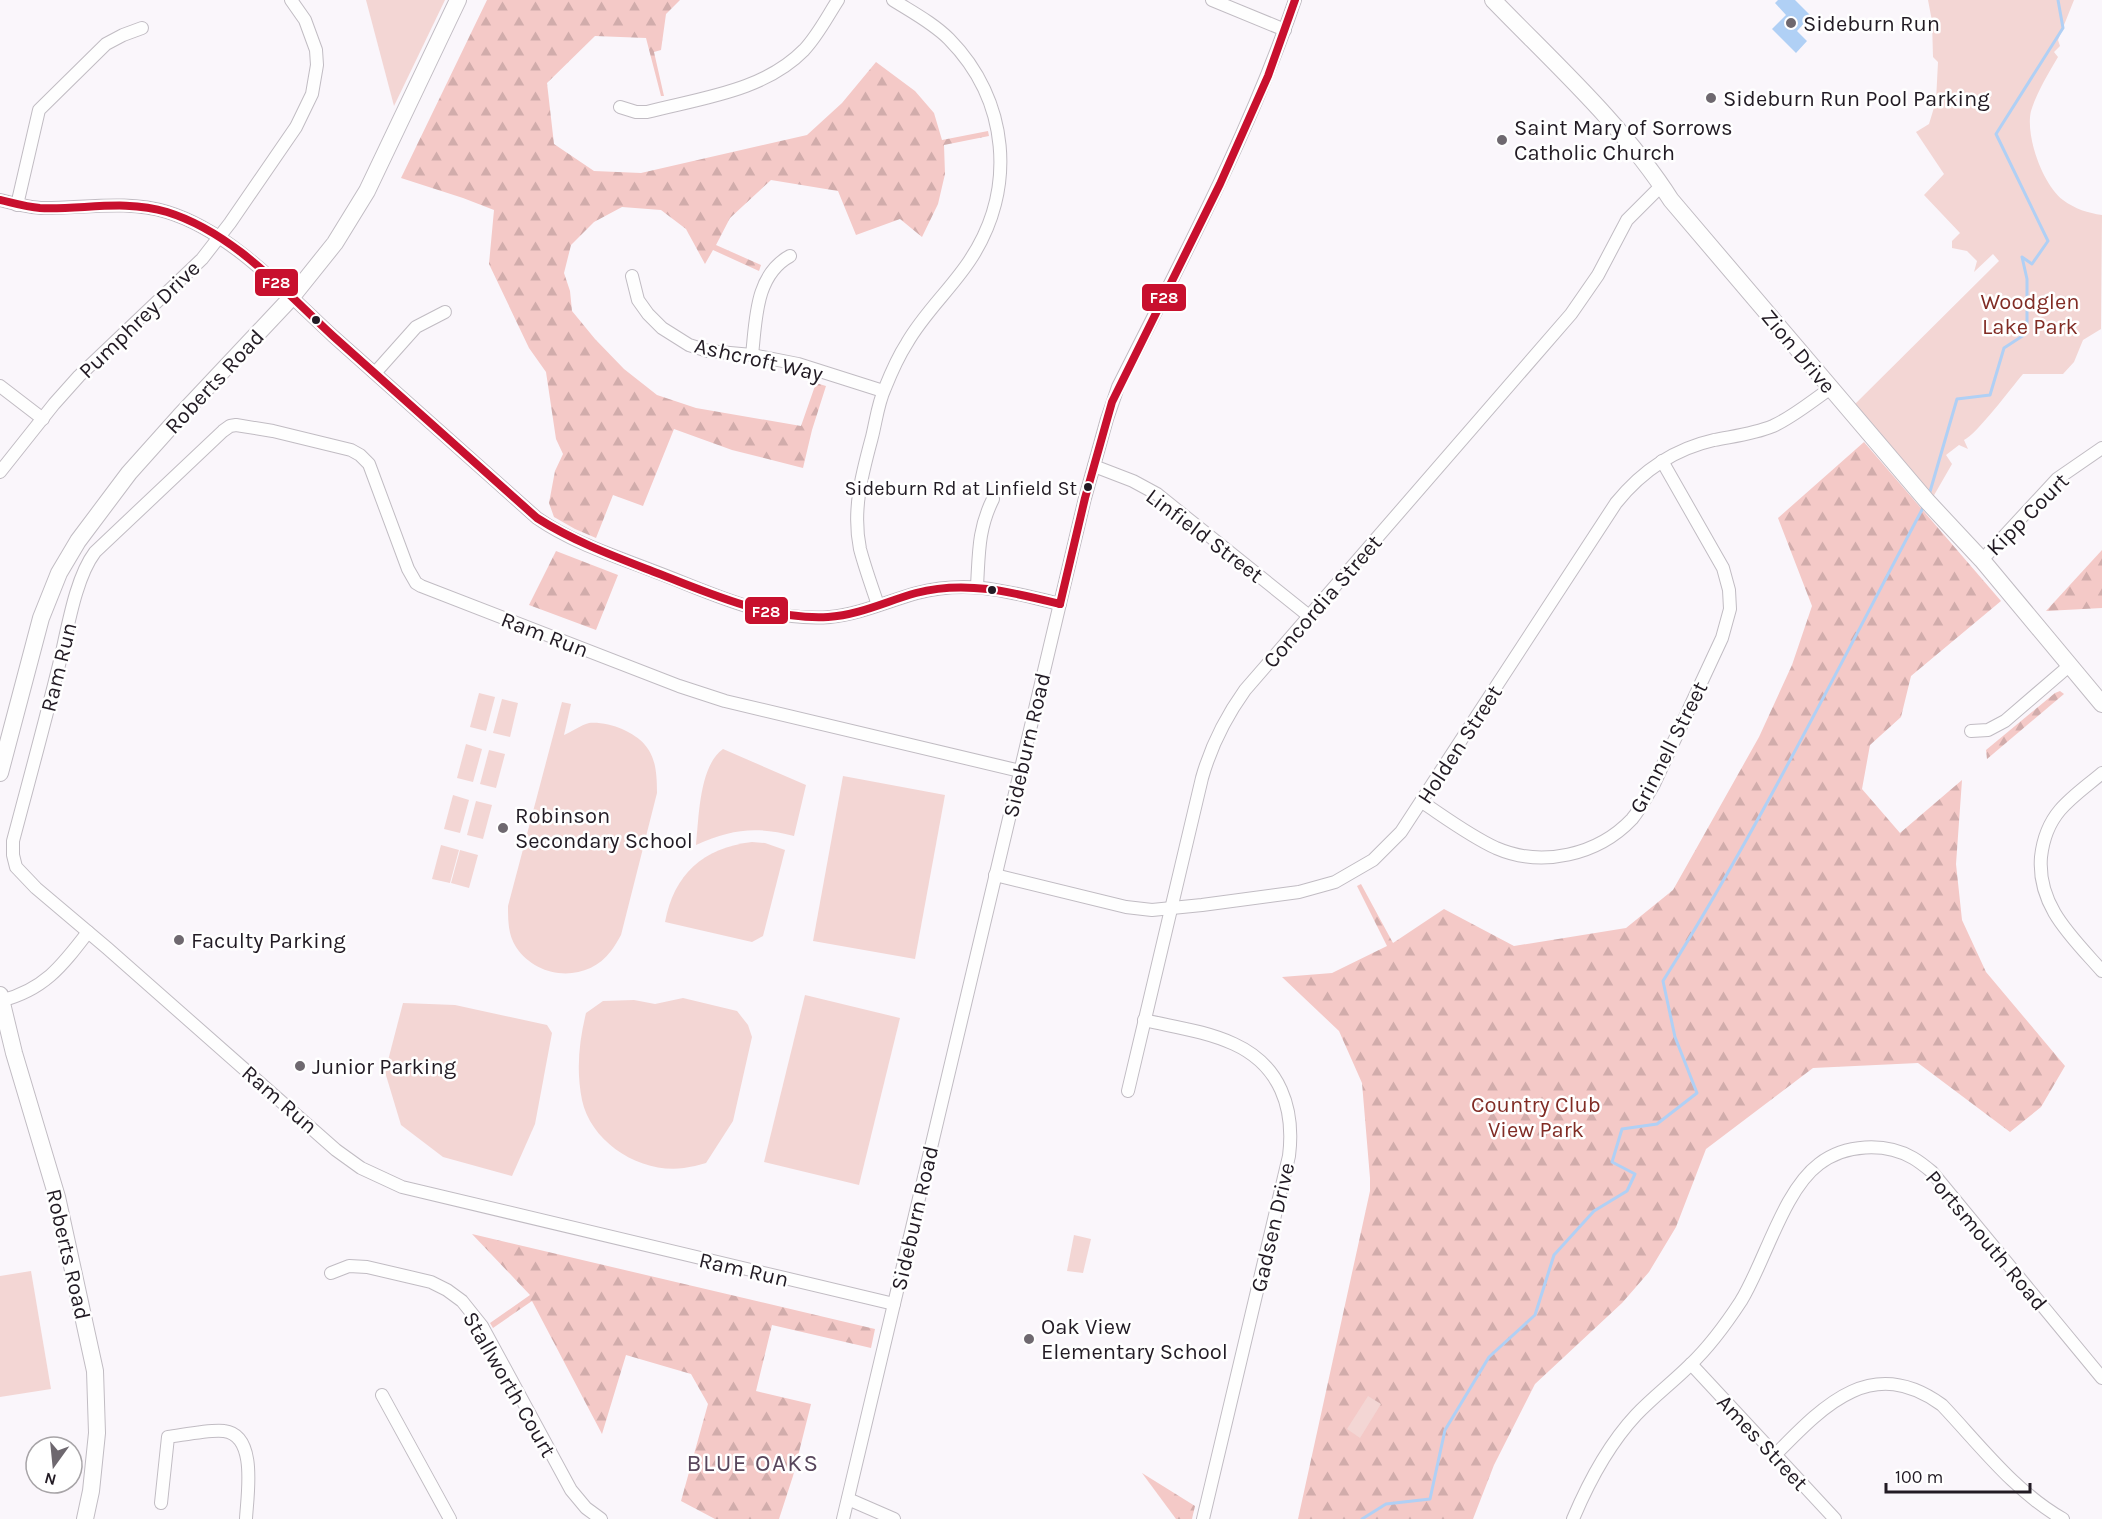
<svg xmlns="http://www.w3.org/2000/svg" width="2102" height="1519" viewBox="0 0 2102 1519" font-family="Karla,sans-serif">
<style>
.forest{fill:url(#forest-firs)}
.park{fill:#f3d6d4}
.water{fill:#b0d0f5}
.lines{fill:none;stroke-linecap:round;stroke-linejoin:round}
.stream{stroke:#b0d0f5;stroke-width:3}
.minor-casing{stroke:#c1bcc3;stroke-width:14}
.major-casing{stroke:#c1bcc3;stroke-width:18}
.minor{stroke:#fefefe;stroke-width:12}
.major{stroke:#fefefe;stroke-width:16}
.bus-1-casing{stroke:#fff;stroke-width:12}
.bus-1{stroke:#c8102e;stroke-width:8}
.poi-dot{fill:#6e686f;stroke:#fff;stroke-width:2}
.bus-dot{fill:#221b24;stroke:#fff;stroke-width:2}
.labels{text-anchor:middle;stroke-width:5;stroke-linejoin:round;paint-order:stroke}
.bus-label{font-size:20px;fill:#221b24;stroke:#fff;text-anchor:end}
.poi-label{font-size:22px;fill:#221b24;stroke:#fff;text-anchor:start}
.park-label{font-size:22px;fill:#812c25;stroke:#fff}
.street-label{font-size:22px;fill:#221b24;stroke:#fff}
.neighbourhood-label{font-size:24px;letter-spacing:1.5px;fill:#58465c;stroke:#fff}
.line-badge{stroke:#fff;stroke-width:2}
.badge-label{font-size:16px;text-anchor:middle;font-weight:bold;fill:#fff}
</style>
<defs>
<pattern id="forest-firs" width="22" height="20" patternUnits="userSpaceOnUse" patternTransform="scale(1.5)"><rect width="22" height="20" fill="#f4c9c7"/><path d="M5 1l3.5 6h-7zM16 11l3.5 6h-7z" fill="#d1acab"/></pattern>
</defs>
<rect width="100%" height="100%" fill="#faf6fb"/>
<!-- forest -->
<g class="forest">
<polygon points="487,0 680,0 666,14 661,50 654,52 664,96 661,96 646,38 595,36 547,83 554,144 594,171 641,173 807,135 842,103 876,62 915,91 934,113 942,140 988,131 989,136 944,145 945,174 938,204 922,237 900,219 856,235 838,191 771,180 730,218 716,245 761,265 759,271 713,250 705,264 686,229 661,210 622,207 594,222 571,245 564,273 570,291 572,311 595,339 624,369 657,395 696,408 801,426 816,383 826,386 812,430 803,468 732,450 674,429 643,506 613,495 596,538 575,529 554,517 549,503 555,471 563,454 556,439 546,372 529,348 489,264 494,210 463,198 401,178"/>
<polygon points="1864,442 2001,601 1911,676 1901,717 1870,745 1862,789 1900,833 1962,780 1956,864 1962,920 1986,972 2065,1066 2041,1107 2010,1132 1918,1063 1813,1068 1706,1149 1676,1227 1649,1272 1622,1303 1535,1384 1494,1465 1473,1519 1298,1519 1370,1191 1370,1178 1362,1083 1339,1031 1282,977 1332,973 1387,946 1357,886 1361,884 1393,943 1444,909 1514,946 1626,928 1673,890 1759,737 1792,665 1812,606 1778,518"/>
<polygon points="2102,550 2102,608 2046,611"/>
<polygon points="556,551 618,575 596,630 529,605"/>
<polygon points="2060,691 2064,694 1987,759 1986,750 2055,693"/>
<polygon points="472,1234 875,1329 871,1348 772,1325 756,1391 811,1404 793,1476 779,1519 715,1519 681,1501 708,1404 691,1374 626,1355 602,1434 532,1301 493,1328 490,1323 530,1295"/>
<polygon points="1142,1473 1195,1506 1192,1519 1176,1519"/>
</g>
<!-- park -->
<g class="park">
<polygon points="366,0 445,0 394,106"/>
<path d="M1928,0H2074L2058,40L2060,46L2054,52L2058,57C2048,74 2037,92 2031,111C2025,136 2043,185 2063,200C2075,209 2088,213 2102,215L2101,329L2083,340L2074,362L2063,374H2023C2012,387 1976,435 1964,440L1968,449L1959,445L1946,455L1952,464L1933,497L1852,407L1999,261L1993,254L1974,272L1977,261L1967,251L1952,248V241L1960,233L1924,195L1944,174L1916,132L1929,124L1936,101L1938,62L1933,57L1932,21Z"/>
<polygon points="479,693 495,697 486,731 470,727"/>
<polygon points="502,699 518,703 510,737 493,733"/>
<path d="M562,702L571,704L564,735C571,732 581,725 589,723C599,722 613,725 622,729C653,743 657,761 657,793L621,935C618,940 615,946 611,951C587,983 538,980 516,947C508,935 508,920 508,906Z"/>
<polygon points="466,744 482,749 473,782 457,778"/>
<path d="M723,749L806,785L794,836C756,826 732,829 696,845C699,818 699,766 723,749Z"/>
<polygon points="489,750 505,754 496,788 480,784"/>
<polygon points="843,776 945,795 915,959 813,941"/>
<polygon points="453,795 469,800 460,833 444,829"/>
<polygon points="476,801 492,805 483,839 467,835"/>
<path d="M752,842L765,843L785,850L763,936L752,942L665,922C674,874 703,848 752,842Z"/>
<polygon points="441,845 459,850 450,883 432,879"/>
<polygon points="460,850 478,855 469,888 451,883"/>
<polygon points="805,995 900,1018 859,1185 764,1162"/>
<path d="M683,998L737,1011L748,1025L752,1037L733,1121L706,1163C699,1165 691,1167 684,1168C641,1174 591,1143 582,1100C576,1070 579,1042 586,1013L603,1001L634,1000L655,1004Z"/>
<polygon points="403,1003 455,1005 547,1025 552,1033 535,1124 512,1176 443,1157 401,1125 385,1072"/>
<polygon points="1074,1235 1091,1239 1083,1273 1067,1271"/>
<polygon points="31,1271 51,1389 0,1397 0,1276"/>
<polygon points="1368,1396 1381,1404 1360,1438 1347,1429"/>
</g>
<!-- water -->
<polygon class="water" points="1778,0 1795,0 1811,16 1797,31 1807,41 1796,53 1772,29 1786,15 1775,3"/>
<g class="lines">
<!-- stream -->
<g class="stream">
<polyline points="1929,495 1957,399 1990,395 2004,348 2027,333 2027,279 2022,257 2032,264 2048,241 1996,134 2063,28 2058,0"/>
<path d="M1362,1519L1386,1504L1430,1499L1445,1430L1489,1357L1535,1315L1554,1255L1594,1211L1627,1191L1635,1174L1612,1162L1622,1129L1657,1124L1697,1093L1675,1037L1663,981C1759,828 1839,666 1924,506"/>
</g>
<defs>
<g id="minor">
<polyline points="1212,0 1285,30"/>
<path d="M620,107L636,112H647C701,98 764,91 804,50C818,35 827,17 838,0"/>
<path d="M0,200C15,204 30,208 45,208C85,208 128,200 167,212C230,231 285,292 333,336C401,396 469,457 537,518C573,543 615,556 656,572C712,593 768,622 830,617C860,614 888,601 917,593C970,579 1009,592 1060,604"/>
<polyline points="17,205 39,110 106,44 123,35 142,28"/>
<polyline points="632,276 638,300 648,314 662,328 689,345 708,351 752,355 798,364 883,391"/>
<path d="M752,355C756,320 755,275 790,256"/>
<polyline points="375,373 416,327 445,312"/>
<polyline points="0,386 43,419"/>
<polyline points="1094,466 1133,481 1157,494 1309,616"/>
<polyline points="0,472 54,404 79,376 202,259 230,223 296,127 312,94 317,65 316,50 305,20 291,0"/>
<polyline points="1982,560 2057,479 2102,448"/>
<path d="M977,586C979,553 978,529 993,499"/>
<path d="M878,605C872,587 865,568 860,549C852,510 862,474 872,437C876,421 878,403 885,388C891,373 898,357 907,343C924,313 951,289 970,260C1017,189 1009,100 949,39C933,23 912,12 893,0"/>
<polyline points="1971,731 1988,730 2005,721 2069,666"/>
<path d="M2102,773C2088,785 2072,796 2060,810C2049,823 2043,839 2041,857C2037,906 2072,937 2102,971"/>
<path d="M1422,802C1446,818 1470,836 1496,848C1542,868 1598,855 1632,819C1641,808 1647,796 1654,784L1722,638L1730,609L1729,590L1723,568L1662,461"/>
<path d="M995,875L1126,907L1152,910L1202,905L1299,892L1335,882L1373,860L1401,832L1616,503C1641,472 1674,449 1714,440C1734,436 1754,434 1773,426C1793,417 1812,401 1831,388"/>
<path d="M0,1001C44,990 62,966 88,932"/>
<path d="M1144,1020C1174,1027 1206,1031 1234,1044C1280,1065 1295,1108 1289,1156L1203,1519"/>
<path d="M1128,1091L1202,778C1211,746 1225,718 1245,690L1571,314L1598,275L1627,220L1662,185"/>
<polyline points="331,1273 349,1266 367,1267 431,1282 447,1290 462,1301 482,1326 571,1490 586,1508 601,1519"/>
<path d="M894,1304L402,1187L361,1168L336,1150L107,948L36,888L16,867L13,855V841C28,784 44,726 58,669C67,634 74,580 95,552L223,431L230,426L236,425L273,431L351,450L360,455L369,464L408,569L416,583L421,586L679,686L725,701L1020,771"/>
<polyline points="1691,1364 1835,1519"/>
<polyline points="382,1395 450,1519"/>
<path d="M1775,1455C1824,1405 1872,1354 1942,1405C1979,1444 2015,1492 2063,1519"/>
<polyline points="848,1499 894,1519"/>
<path d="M161,1503L168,1437C183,1435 211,1429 224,1431C258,1435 247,1496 246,1519"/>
<path d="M843,1519L1085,498L1107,419L1118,387C1182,259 1249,135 1295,0"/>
<path d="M1573,1519C1589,1481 1608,1445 1636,1415C1653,1397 1673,1382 1690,1365C1710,1346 1726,1324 1741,1301C1765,1262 1783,1191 1819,1164C1845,1144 1885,1142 1913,1158C1920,1162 1926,1167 1932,1172L2102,1378"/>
</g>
<g id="major">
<path d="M1493,0C1555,64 1623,125 1671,200L1927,501L1982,560L2102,704"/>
<polyline points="0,773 41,618 59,573 78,541 129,473 180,416 291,298 335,243 367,191 458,0"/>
<polyline points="0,995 14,1053 57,1197 95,1371 97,1433 91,1491 85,1519"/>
</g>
</defs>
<!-- minor casing -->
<use href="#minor" class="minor-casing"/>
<!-- major casing -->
<use href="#major" class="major-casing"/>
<!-- minor -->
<use href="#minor" class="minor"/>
<!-- major -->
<use href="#major" class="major"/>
<defs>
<g id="bus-1">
<path d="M0,200C13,203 26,207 40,208C82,210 125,199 167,212C234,233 283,290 333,336C401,397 469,457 537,518C575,542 616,557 657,573C712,594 768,620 828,617C859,615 887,601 916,593C965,580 1012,592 1060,604"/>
<polyline points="1060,604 1085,498 1112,402 1220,184 1268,76 1295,0"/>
</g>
</defs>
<!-- bus-1 casing -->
<use href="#bus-1" class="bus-1-casing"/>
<!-- bus-1 -->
<use href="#bus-1" class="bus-1"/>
</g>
<!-- markers -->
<g class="poi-dot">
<circle cx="1791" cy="23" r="6"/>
<circle cx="1711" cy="98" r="6"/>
<circle cx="1502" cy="140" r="6"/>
<circle cx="503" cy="828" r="6"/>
<circle cx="179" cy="940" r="6"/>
<circle cx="300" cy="1066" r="6"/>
<circle cx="1029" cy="1339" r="6"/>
</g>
<g class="bus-dot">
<circle cx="316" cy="320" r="5"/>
<circle cx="1088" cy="487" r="5"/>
<circle cx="992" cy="590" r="5"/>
</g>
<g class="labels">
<!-- bus labels -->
<g class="bus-label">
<text x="1077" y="495">Sideburn Rd at Linfield St</text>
</g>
<!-- poi labels -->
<g class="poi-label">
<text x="1803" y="31">Sideburn Run</text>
<text x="1723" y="106">Sideburn Run Pool Parking</text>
<text x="1514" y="135">Saint Mary of Sorrows<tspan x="1514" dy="25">Catholic Church</tspan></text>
<text x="515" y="823">Robinson<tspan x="515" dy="25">Secondary School</tspan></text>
<text x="191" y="948">Faculty Parking</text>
<text x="312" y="1074">Junior Parking</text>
<text x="1041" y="1334">Oak View<tspan x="1041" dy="25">Elementary School</tspan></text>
</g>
<!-- park labels -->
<g class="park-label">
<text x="2030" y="309">Woodglen<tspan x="2030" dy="25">Lake Park</tspan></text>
<text x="1536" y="1112">Country Club<tspan x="1536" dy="25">View Park</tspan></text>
</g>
<!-- street labels -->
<g class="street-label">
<text transform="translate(139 319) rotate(-44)" y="8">Pumphrey Drive</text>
<text transform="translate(1799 351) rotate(50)" y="8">Zion Drive</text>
<text transform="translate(759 359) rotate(13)" y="8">Ashcroft Way</text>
<text transform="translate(214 381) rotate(-47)" y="8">Roberts Road</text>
<text transform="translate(2027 514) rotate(-45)" y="8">Kipp Court</text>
<text transform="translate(1205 535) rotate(37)" y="8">Linfield Street</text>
<text transform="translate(1322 601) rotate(-49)" y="8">Concordia Street</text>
<text transform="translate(545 634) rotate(21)" y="8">Ram Run</text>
<text transform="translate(58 667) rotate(-76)" y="8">Ram Run</text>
<text transform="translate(1459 744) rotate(-57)" y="8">Holden Street</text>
<text transform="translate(1026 745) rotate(-77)" y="8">Sideburn Road</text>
<text transform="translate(1668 747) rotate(-63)" y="8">Grinnell Street</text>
<text transform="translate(280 1099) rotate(41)" y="8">Ram Run</text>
<text transform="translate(914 1218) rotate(-77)" y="8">Sideburn Road</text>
<text transform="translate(1272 1227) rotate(-77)" y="8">Gadsen Drive</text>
<text transform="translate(1987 1240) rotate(50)" y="8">Portsmouth Road</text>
<text transform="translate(69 1254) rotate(77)" y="8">Roberts Road</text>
<text transform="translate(744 1269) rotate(13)" y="8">Ram Run</text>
<text transform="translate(510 1384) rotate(60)" y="8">Stallworth Court</text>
<text transform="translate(1763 1442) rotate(47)" y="8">Ames Street</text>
</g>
<!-- neighbourhood labels -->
<g class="neighbourhood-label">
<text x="753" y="1471">BLUE OAKS</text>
</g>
</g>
<g class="line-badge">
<rect x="254" y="268" width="45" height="29" rx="6" fill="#c8102e"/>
<rect x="1141" y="283" width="46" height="29" rx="6" fill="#c8102e"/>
<rect x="744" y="596" width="45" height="29" rx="6" fill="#c8102e"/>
</g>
<g class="badge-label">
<text x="276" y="288">F28</text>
<text x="1164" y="303">F28</text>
<text x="766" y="617">F28</text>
</g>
<!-- north arrow -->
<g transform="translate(54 1465) rotate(195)"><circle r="28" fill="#ffffff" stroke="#a7a4a7" stroke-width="1.5"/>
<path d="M0-4.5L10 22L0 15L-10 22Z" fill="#6e686f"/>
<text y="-9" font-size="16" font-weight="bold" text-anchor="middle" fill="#221b24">N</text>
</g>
<!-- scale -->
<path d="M1886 1483v9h144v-9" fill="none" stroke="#221b24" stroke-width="3"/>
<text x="1895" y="1483" font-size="18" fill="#221b24" stroke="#ffffff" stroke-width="4.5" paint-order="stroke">100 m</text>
</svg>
